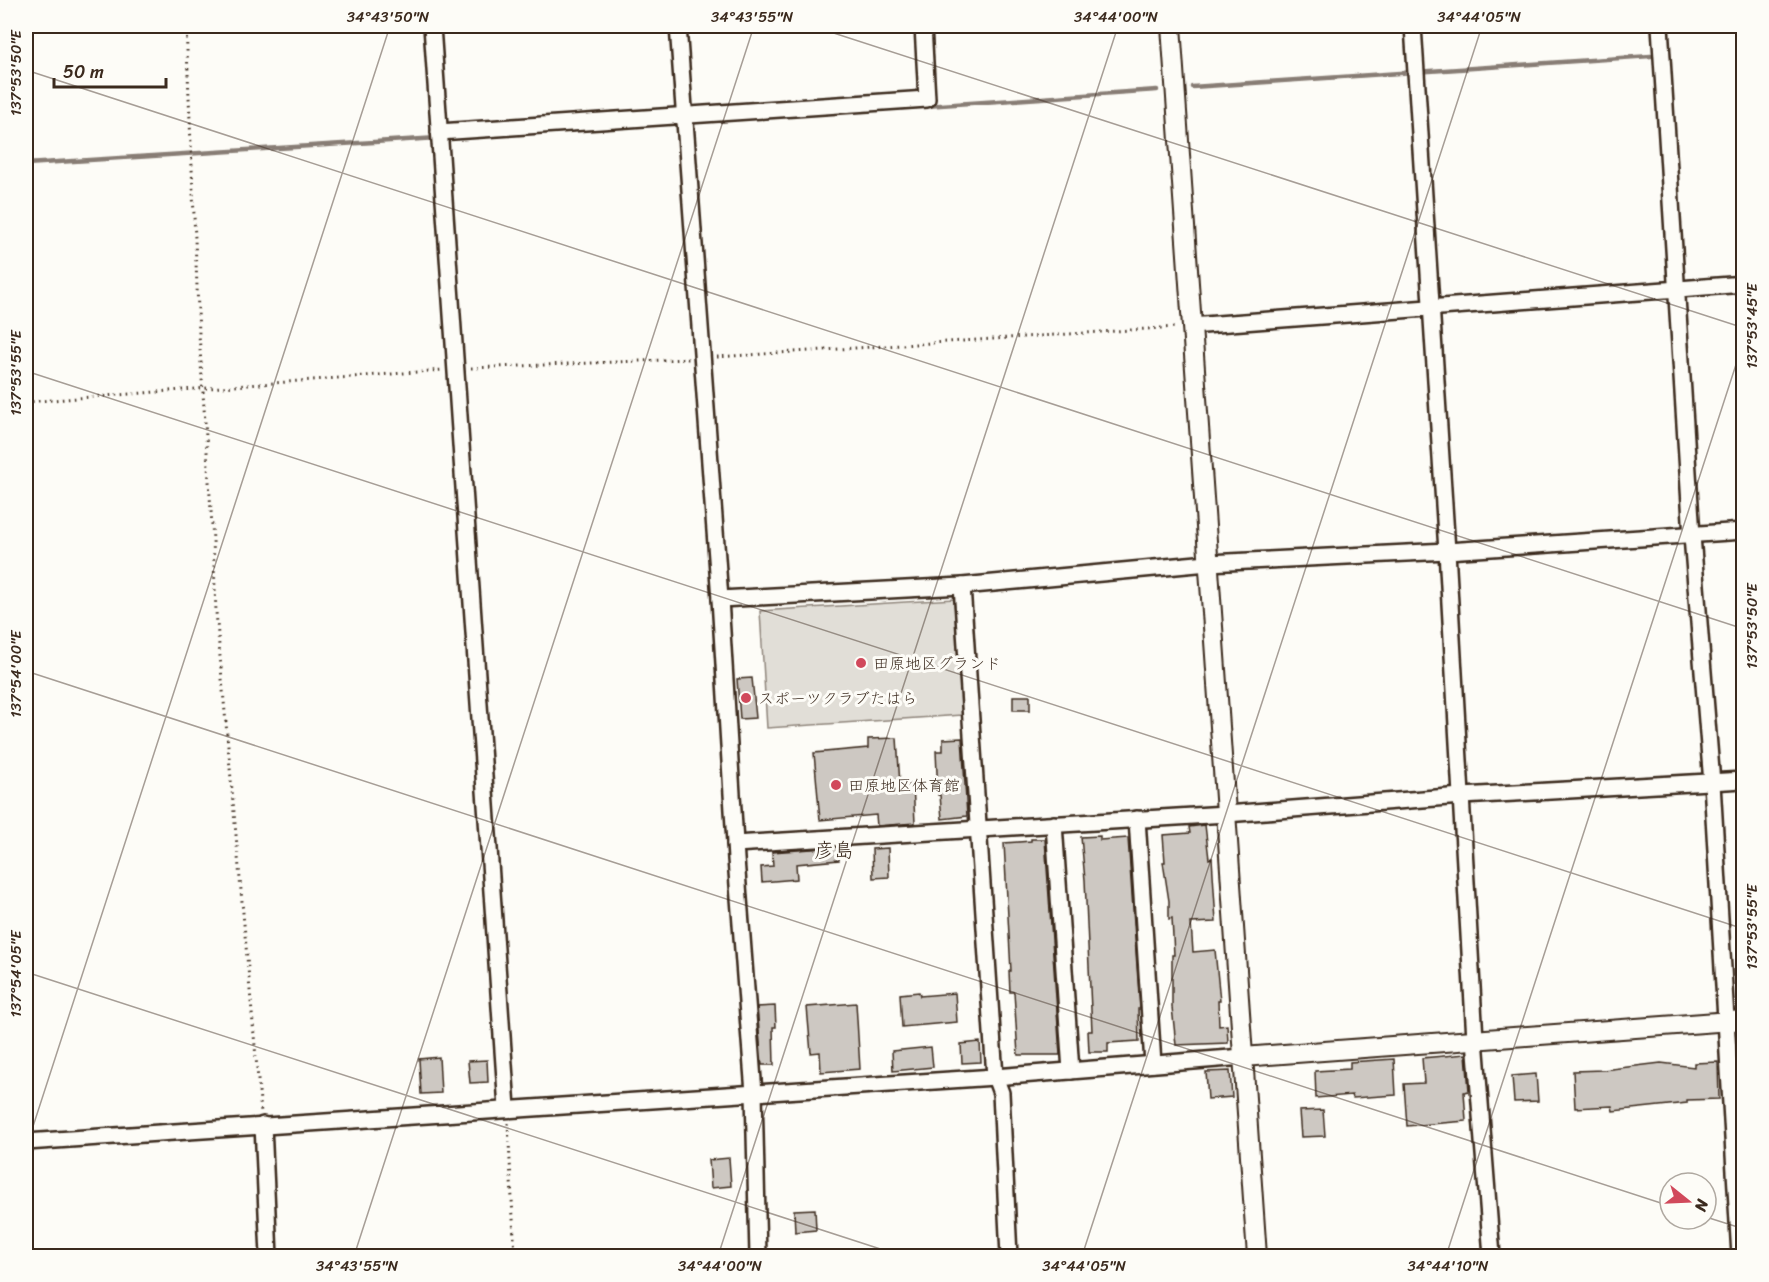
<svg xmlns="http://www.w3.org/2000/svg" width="1769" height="1282" viewBox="0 0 1769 1282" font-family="Sriracha,'Klee One',sans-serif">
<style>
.green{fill:#e1ded7;stroke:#8e847a;stroke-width:1.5}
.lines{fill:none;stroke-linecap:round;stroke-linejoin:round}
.stream{stroke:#887d74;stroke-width:4.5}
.building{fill:#cdc8c2;stroke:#3b2a1e;stroke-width:1.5}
.minor-casing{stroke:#3b2a1e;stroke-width:20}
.tertiary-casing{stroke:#3b2a1e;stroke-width:22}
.path{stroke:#3b2a1e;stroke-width:3;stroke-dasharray:1.5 4.5;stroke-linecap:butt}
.minor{stroke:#fdfcf7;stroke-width:15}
.tertiary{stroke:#fdfcf7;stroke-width:18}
.ticks{fill:none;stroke:#3b2a1e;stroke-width:1.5;stroke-opacity:0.45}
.poi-dot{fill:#d1495b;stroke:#fdfcf7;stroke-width:2}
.labels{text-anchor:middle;stroke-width:6;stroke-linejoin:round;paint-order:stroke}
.poi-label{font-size:16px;fill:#3b2a1e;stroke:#fdfcf7;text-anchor:start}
.quarter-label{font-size:20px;fill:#3b2a1e;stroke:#fdfcf7}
.neatline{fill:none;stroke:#3b2a1e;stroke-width:2}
.ticks-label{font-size:15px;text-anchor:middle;fill:#3b2a1e}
</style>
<rect width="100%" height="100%" fill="#fdfcf7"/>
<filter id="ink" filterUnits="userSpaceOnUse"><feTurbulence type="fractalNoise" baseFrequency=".0167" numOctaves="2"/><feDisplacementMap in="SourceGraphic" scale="12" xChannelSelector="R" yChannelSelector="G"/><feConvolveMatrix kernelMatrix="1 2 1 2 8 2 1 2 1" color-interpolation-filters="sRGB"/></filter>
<g filter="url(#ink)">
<!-- green -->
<polygon class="green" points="954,599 962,715 767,728 760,611"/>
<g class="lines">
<!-- stream -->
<g class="stream">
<polyline points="1192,87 1651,56"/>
<polyline points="926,106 1157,90"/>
<polyline points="26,164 438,138"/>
</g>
</g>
<!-- building -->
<g class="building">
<polygon points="752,678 756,718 740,719 737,679"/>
<rect x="1013" y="696" width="17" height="14"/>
<polygon points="897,738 900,785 913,784 915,823 877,826 876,815 820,820 814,753 868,748 868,739"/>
<polygon points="962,738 967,816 942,819 940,795 938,795 936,751 943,751 943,739"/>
<polygon points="1205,825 1209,859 1212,858 1216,922 1191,923 1193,952 1215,950 1220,1001 1218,1001 1219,1026 1227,1025 1228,1043 1176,1045 1172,1007 1172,955 1174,955 1172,918 1169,919 1169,901 1163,862 1165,862 1163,835 1190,833 1189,827"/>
<polygon points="1100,836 1100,840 1128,838 1140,1009 1138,1009 1139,1041 1108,1043 1108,1052 1089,1052 1088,1031 1092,1031 1085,880 1081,837"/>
<polygon points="1031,839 1045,839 1060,1055 1018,1055 1014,992 1010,992 1009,971 1011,971 1004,843 1031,841"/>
<polygon points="838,847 839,860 796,864 797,879 762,882 761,867 773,866 772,852"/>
<polygon points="888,848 889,877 873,878 872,849"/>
<polygon points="919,992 920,996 955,993 957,1022 902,1027 900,994"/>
<polygon points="856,1003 860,1069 821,1072 820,1052 811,1053 807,1007"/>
<polygon points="775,1006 776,1027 773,1027 774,1065 762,1065 757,1007"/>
<polygon points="980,1042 981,1062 962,1063 961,1044"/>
<polygon points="931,1047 933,1067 893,1071 892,1051"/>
<polygon points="1466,1054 1469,1091 1464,1092 1466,1121 1407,1126 1404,1084 1424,1083 1422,1058"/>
<polygon points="439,1057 441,1093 421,1094 419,1059"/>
<polygon points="1394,1059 1396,1095 1353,1098 1352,1095 1316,1098 1315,1071 1350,1069 1350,1062"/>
<polygon points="487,1060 488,1082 470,1083 468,1061"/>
<polygon points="1718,1062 1719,1099 1687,1100 1687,1103 1613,1111 1612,1106 1575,1108 1573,1071 1603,1070 1661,1063 1694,1067 1694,1063"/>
<polygon points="1230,1071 1232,1097 1208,1099 1206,1072"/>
<polygon points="1536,1074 1538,1101 1514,1102 1512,1076"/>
<polygon points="1323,1110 1325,1136 1301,1137 1299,1111"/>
<polygon points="729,1158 731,1186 711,1188 709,1160"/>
<polygon points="815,1209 816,1230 795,1232 794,1210"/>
</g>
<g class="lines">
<defs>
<g id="minor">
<polyline points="432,26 507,1108"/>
<polyline points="678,26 720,599 736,859 754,1093 758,1256"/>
<polyline points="1413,26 1447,551 1475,1039 1492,1256"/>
<polyline points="1660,26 1692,536 1712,783 1740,1256"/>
<polyline points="439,132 927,99 923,26"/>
<polyline points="1191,326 1744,284"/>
<polyline points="962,586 995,1077 1001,1093 1009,1256"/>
<polyline points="720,599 962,586 1208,563 1447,551 1744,531"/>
<polyline points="1137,819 1153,1064"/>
<polyline points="1054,824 1071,1071"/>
<polyline points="735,844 1226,814 1462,796 1744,780"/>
<polyline points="263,1125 269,1256"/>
<polyline points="26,1142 995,1077 1243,1057"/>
</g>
<g id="tertiary">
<polyline points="1171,26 1257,1256"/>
<polyline points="1243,1057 1744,1020"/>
</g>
</defs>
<!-- minor casing -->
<use href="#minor" class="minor-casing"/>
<!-- tertiary casing -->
<use href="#tertiary" class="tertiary-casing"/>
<!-- path -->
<g class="path">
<polyline points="186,26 199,334 213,540 216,612 261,1113"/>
<polyline points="717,357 1177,327"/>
<polyline points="471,368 689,359"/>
<polyline points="26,402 443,370"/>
<polyline points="508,1123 515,1256"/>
</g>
<!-- minor -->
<use href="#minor" class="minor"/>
<!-- tertiary -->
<use href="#tertiary" class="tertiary"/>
</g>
</g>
<!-- ticks -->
<path class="ticks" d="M812,26L1744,328M1736,26L1744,28M26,28V26M26,70L1744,629M26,371L1744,929M26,671L1670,1206M26,972L902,1256M26,1148L390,26M1706,1217L1744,1229M354,1256L754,26M718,1256L1118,26M1082,1256L1482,26M1446,1256L1744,340"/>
<!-- markers -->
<g class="poi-dot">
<circle cx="861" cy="663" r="6"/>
<circle cx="746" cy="698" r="6"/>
<circle cx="836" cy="785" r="6"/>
</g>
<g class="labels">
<!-- poi labels -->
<g class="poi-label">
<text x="873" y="669">田原地区グランド</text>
<text x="758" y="704">スポーツクラブたはら</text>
<text x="848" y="791">田原地区体育館</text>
</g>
<!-- quarter labels -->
<g class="quarter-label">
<text x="834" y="857">彦島</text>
</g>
</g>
<!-- margin -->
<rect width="1769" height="1282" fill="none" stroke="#fdfcf7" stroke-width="66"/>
<!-- north arrow -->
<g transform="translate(1688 1201) rotate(108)"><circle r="28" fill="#fdfcf7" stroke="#afa8a0" stroke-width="1.5"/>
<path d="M0-4.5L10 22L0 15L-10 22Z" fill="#d1495b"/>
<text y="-9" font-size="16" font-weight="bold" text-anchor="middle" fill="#3b2a1e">N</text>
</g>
<!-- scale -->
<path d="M54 78v9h112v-9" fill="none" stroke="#3b2a1e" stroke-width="3"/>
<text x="63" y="78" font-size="18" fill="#3b2a1e" stroke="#fdfcf7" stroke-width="4.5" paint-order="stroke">50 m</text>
<rect x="33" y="33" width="1703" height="1216" class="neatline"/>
<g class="ticks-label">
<text x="388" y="22">34°43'50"N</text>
<text x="752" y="22">34°43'55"N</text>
<text x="1116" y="22">34°44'00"N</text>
<text x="1479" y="22">34°44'05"N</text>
<text transform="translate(16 73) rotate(-90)" y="5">137°53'50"E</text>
<text transform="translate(1752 326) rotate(-90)" y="5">137°53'45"E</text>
<text transform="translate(16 373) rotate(-90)" y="5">137°53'55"E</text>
<text transform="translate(1752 626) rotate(-90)" y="5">137°53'50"E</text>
<text transform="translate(16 674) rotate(-90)" y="5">137°54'00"E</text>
<text transform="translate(1752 927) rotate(-90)" y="5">137°53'55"E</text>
<text transform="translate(16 974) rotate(-90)" y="5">137°54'05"E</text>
<text x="357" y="1271">34°43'55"N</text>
<text x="720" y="1271">34°44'00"N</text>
<text x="1084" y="1271">34°44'05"N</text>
<text x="1448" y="1271">34°44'10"N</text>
</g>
</svg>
